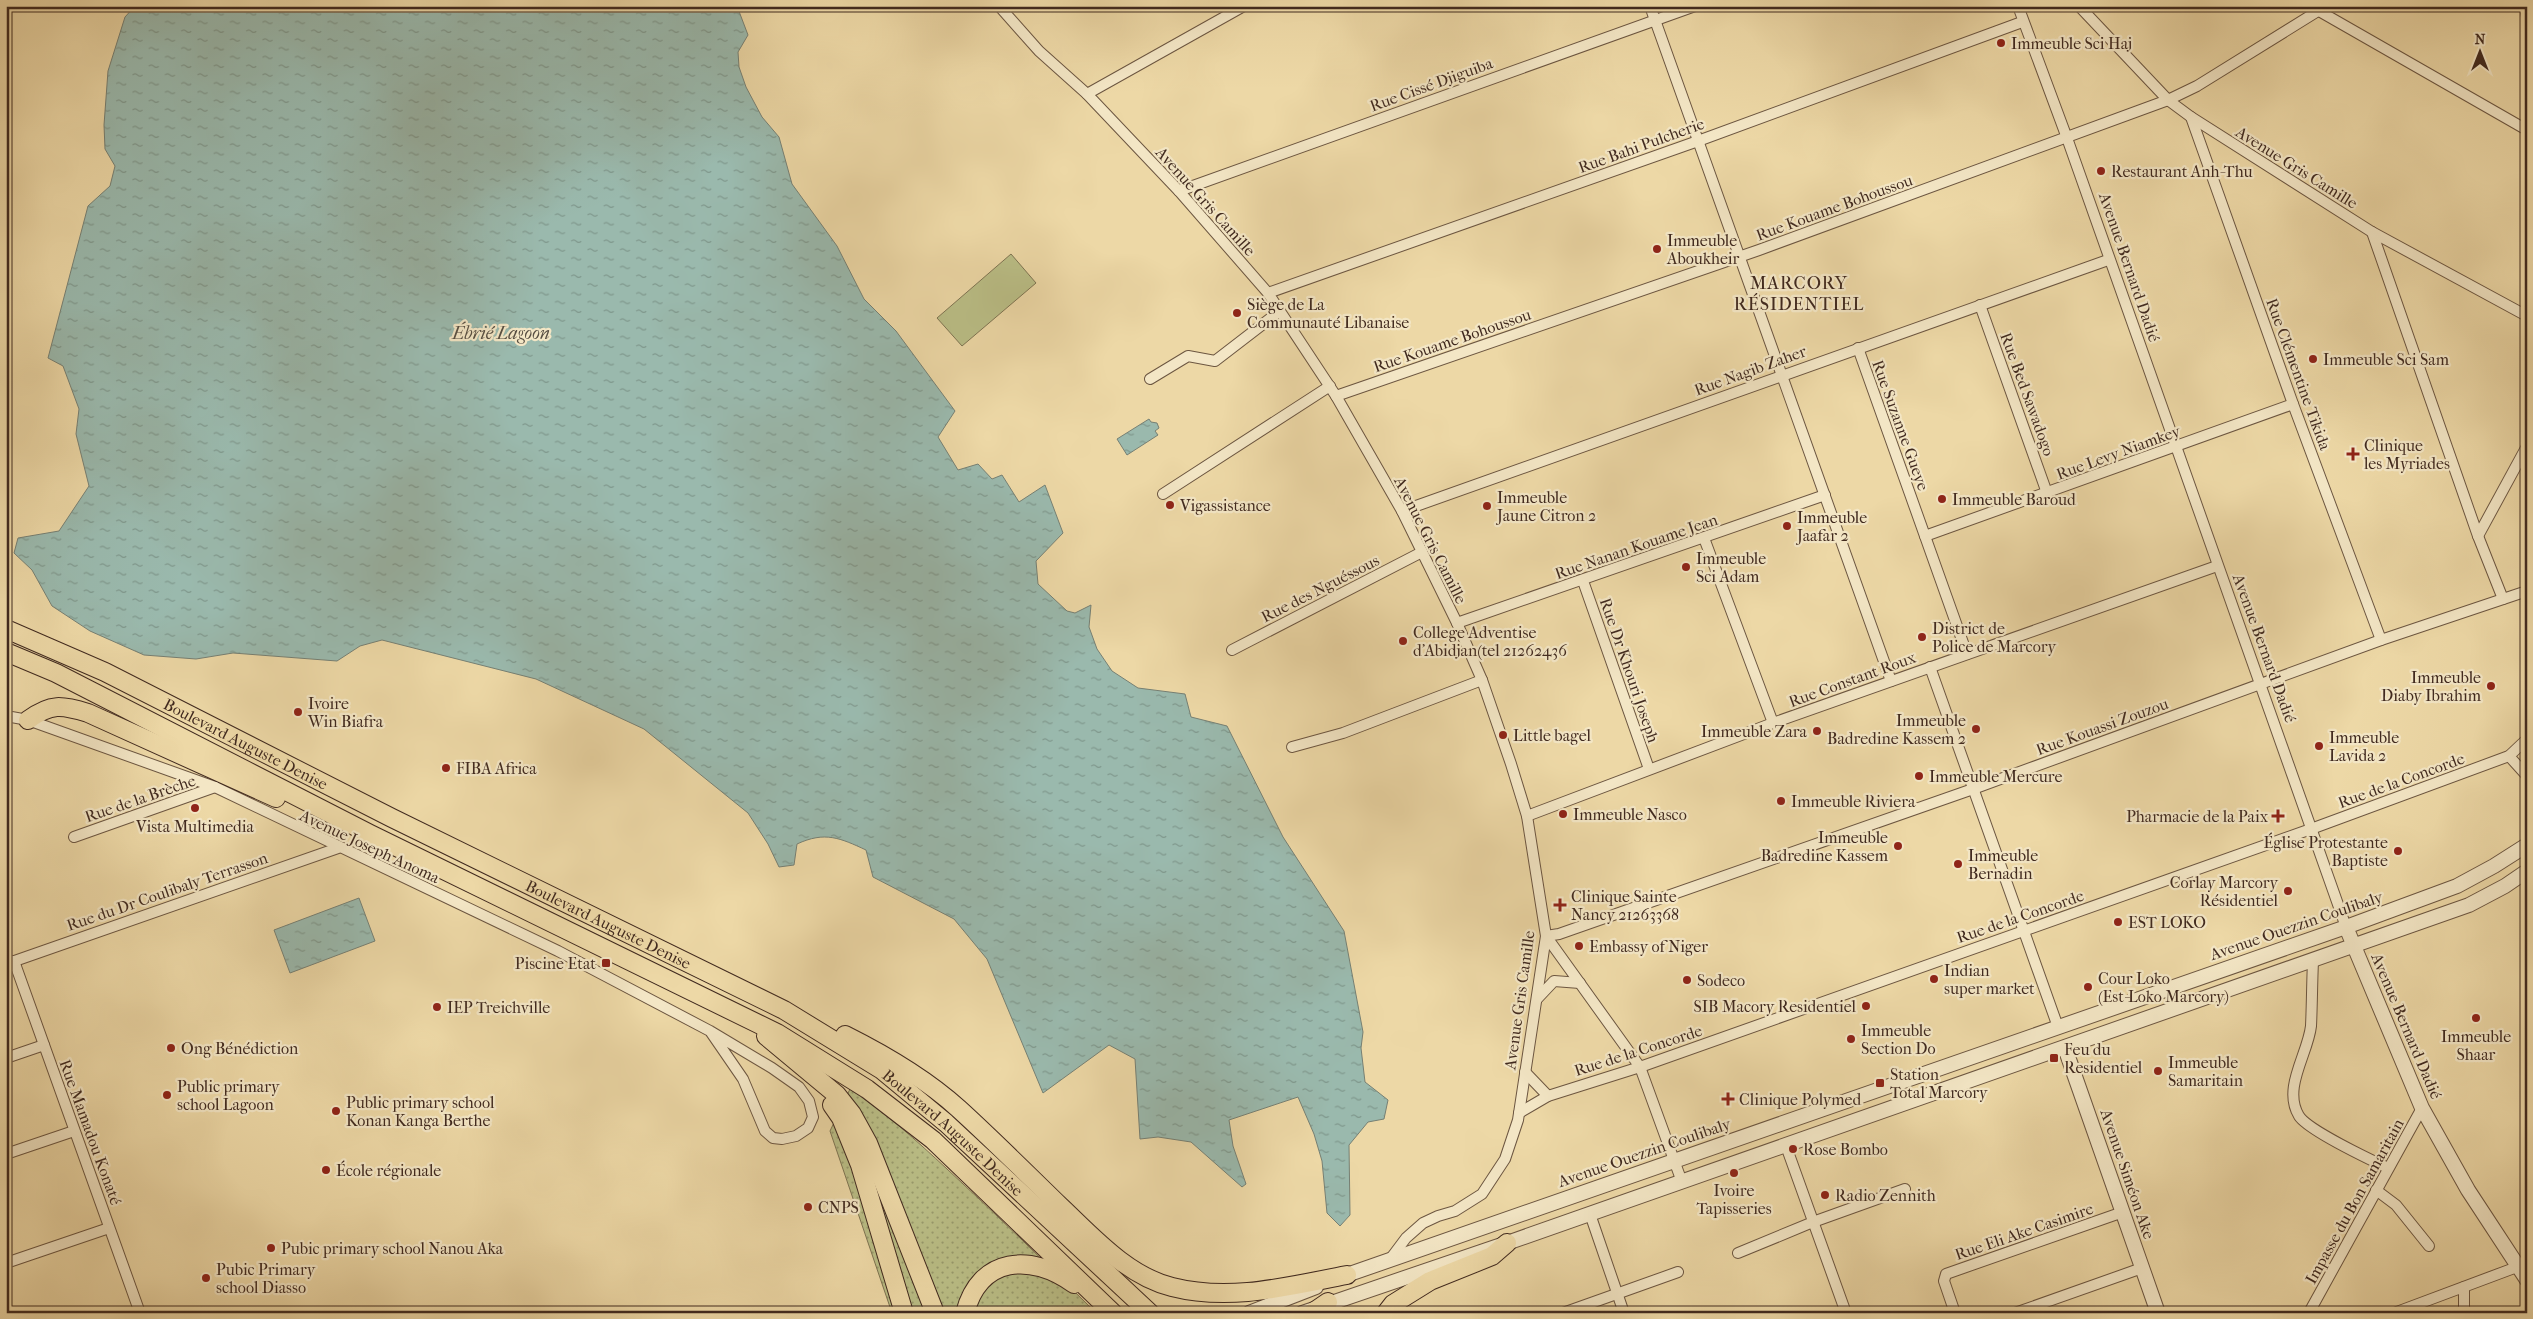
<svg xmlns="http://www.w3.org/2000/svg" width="2533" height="1319" viewBox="0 0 2533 1319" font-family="'IM FELL French Canon',serif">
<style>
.grass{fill:url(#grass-dots);stroke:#7e7452}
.pitch{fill:#babe86;stroke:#7e7452}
.water{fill:url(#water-ripples);stroke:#768074}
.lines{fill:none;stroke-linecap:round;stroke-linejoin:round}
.minor-casing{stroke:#6c5641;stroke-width:12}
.tertiary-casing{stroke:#6c5641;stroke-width:16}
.trunk-casing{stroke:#412a1f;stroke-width:20}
.minor{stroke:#f3e6c5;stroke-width:10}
.tertiary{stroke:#f3e6c5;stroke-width:14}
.trunk{stroke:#edd8a6;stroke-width:18}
.poi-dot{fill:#8f2418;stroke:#f3e6c5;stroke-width:2}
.labels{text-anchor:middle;stroke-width:4.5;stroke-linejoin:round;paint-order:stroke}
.poi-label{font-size:16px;fill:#412a1f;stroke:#f3e6c5;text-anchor:start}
.street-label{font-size:16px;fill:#412a1f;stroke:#f3e6c5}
.neighbourhood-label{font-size:18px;letter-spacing:1px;fill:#412a1f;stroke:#f3e6c5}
.water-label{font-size:18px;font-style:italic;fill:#574e42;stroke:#f3e6c5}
</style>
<defs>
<pattern id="grass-dots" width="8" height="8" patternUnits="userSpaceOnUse" patternTransform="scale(1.25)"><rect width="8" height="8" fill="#babe86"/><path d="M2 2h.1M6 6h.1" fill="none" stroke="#999b6d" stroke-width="1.8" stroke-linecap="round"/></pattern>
<pattern id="water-ripples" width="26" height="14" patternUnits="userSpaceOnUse" patternTransform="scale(1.25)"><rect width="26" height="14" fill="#9ab9ad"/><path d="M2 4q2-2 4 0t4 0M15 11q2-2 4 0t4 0" fill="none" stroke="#7f978c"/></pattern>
</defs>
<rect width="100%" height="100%" fill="#edd8a6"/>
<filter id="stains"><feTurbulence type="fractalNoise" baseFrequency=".004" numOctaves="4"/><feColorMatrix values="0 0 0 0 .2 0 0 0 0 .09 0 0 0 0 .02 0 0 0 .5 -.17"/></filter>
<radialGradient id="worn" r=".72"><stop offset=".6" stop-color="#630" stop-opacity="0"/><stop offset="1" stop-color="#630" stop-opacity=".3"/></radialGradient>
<!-- grass -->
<path class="grass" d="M850,1089C885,1112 917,1141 947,1169C998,1216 1047,1264 1096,1313H892L830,1131Z"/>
<!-- pitch -->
<polygon class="pitch" points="1011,254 1036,283 962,346 937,318"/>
<!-- water -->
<g class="water">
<path d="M135,6H737L748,35L738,52L739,67L746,87L762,117L779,137L792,184L837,246L864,299L896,331L955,411L938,437L958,470L978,464L992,479L1002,475L1019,502L1045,485L1063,533L1036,561L1038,584L1067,611L1075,613L1091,605L1089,627L1097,649L1112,671L1138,688L1185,694L1191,717L1227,726L1283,837L1344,931L1363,1032L1361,1048L1365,1082L1388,1100L1384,1119L1368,1122L1349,1145L1350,1215L1340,1226L1327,1213L1322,1161L1314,1134L1298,1097L1229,1120L1233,1146L1246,1184L1242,1187L1191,1142L1158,1137L1140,1139L1135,1059L1109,1045L1043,1093L987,959L954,919L873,877L866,850C840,838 825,831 797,844L794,865L779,867L768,844L748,813L644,729L536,679L382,640L360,646L337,661L233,653L196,659L144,655L90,631L52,606L32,570L14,553L18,538L59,531L89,486L76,434L79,409L63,366L48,358L88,206L110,186L115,166L105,149L104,125L108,71L125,17Z"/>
<polygon points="1149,419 1151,422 1157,423 1159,428 1155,431 1158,435 1127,455 1117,439"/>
<polygon points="359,898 375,941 290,973 274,930"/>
</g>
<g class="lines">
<defs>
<g id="minor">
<polyline points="999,6 1039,51 1087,94 1179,191 1268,293 1336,396 1402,511 1457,623 1482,680 1511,764 1527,816 1546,936 1518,1120 1505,1159 1482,1194 1455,1211 1438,1216 1423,1223 1406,1238 1391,1258"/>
<polyline points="1650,6 1891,681"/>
<polyline points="2018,6 2067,138 2346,927"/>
<polyline points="2079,6 2168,100 2191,117 2372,232 2527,316"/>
<polyline points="2525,6 2527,17"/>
<polyline points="2319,11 2527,130"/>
<polyline points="1087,94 1244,6"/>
<polyline points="2191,117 2293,404 2381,640"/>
<polyline points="1179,191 1695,6"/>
<polyline points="2372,232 2478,536 2503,599"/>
<polyline points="1268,293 1698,141 2022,22"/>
<polyline points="1980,305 2047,493"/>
<polyline points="1858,348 1967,654"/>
<polyline points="1150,379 1188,356 1215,361 1280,311"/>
<polyline points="1336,396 1759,250 2168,100 2197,86 2326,6"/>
<polyline points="1163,494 1330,386"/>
<polyline points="1402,511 2108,260"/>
<polyline points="1925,536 2293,404"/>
<polyline points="2478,536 2527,446"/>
<polyline points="1704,538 1773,723"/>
<polyline points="1583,581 1649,769"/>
<polyline points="1457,623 1825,495"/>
<polyline points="1232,650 1422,552"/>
<polyline points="1930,667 2058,1027"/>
<polyline points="6,716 28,720 215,787 558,951 710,1031 772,1068 799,1087 809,1101 813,1117 808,1128 796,1136 782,1139 773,1138 765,1131 743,1079 710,1031"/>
<polyline points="1292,747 1343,733 1482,680"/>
<polyline points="2509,756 2527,776"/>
<polyline points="1527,816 1773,723 2217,566"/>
<polyline points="74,837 215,787"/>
<polyline points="1546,936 1559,934 1973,789 2381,640 2527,591"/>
<polyline points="1546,936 1640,1067 1682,1182"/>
<polyline points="14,961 140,1313"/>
<path d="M2313,961C2312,983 2312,1005 2311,1026C2308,1054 2282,1088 2299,1116C2308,1130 2371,1160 2388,1168"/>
<polyline points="6,964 338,848"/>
<polyline points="1537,999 1554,981 1580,983"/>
<polyline points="6,1058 44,1045"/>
<polyline points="1525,1072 1548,1096"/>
<polyline points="1519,1113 1548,1096 1640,1067 2311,829 2509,756 2527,739"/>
<polyline points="1786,1146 1846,1313"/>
<polyline points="6,1154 74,1131"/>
<polyline points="2376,1190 2396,1205 2429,1246"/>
<polyline points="1590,1214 1624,1313"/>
<polyline points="1738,1253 1813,1222 1905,1189"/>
<polyline points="6,1263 109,1228"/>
<polyline points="2311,1309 2422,1108"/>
<polyline points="1563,1313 1678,1272"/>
<polyline points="1955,1313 1944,1281 1946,1274 2123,1212"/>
<polyline points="2015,1313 2142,1268"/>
<polyline points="2394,1313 2517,1267"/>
<polyline points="2464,1313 2464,1287"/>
</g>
<g id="tertiary">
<polyline points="2346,927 2422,1108 2468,1190 2527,1280"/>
<polyline points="2065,1048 2158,1313"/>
<polyline points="1338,1278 2346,927 2457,886 2494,866 2527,845"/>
<polyline points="1249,1313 1316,1287"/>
<polyline points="1302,1313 1507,1243 2469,905 2505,886 2527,871"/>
</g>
<g id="trunk">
<path id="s1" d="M6,629L105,672L392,818L784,1010L882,1070L946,1123L1150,1313"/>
<polyline points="6,652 56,673 370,834 777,1033 867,1089 933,1140 1113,1313"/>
<path d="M28,720C51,703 62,705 88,713L276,798"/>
<path d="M845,1035C885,1055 925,1078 959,1109C993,1140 1026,1173 1060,1206C1092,1236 1127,1276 1172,1287C1231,1302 1289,1286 1347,1275"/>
<polyline points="766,1036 837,1095 852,1114 868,1143 935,1313"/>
<polyline points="832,1105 841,1118 860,1165 904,1313"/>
<path d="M965,1313C980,1256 1031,1253 1074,1284"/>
<polyline points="1312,1313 1328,1302"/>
<polyline points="1386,1313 1393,1304 1430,1281 1492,1256 1507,1243"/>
</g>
</defs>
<!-- minor casing -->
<use href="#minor" class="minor-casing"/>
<!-- tertiary casing -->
<use href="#tertiary" class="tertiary-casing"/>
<!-- trunk casing -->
<use href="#trunk" class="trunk-casing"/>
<!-- minor -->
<use href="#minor" class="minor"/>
<!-- tertiary -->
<use href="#tertiary" class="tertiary"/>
<!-- trunk -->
<use href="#trunk" class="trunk"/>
</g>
<!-- markers -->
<g class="poi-dot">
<circle cx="2001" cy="43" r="5"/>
<circle cx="2101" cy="171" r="5"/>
<circle cx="1657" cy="249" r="5"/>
<circle cx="1237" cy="313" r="5"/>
<circle cx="2313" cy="359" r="5"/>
<path d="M2350.5 446.5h5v5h5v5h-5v5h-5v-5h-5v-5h5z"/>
<circle cx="1942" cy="499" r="5"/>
<circle cx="1170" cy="505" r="5"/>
<circle cx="1487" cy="506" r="5"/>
<circle cx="1787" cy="526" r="5"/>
<circle cx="1686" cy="567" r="5"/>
<circle cx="1922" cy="637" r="5"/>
<circle cx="1403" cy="641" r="5"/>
<circle cx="2491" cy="686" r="5"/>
<circle cx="298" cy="712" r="5"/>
<circle cx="1976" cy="729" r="5"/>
<circle cx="1817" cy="731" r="5"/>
<circle cx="1503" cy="735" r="5"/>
<circle cx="2319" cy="746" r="5"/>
<circle cx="446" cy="768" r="5"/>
<circle cx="1919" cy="776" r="5"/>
<circle cx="1781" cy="801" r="5"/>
<circle cx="195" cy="808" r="5"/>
<circle cx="1563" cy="814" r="5"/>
<path d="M2275.5 808.5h5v5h5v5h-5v5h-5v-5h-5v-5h5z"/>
<circle cx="1898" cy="846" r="5"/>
<circle cx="2398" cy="851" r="5"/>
<circle cx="1958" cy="864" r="5"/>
<circle cx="2288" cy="891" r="5"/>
<path d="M1557.5 897.5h5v5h5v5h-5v5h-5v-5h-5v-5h5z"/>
<circle cx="2118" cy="922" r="5"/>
<circle cx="1579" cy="946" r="5"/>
<rect x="601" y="958" width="10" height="10" rx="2.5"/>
<circle cx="1934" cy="979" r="5"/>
<circle cx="1687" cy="980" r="5"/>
<circle cx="2088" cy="987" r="5"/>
<circle cx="1866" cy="1006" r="5"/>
<circle cx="437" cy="1007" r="5"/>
<circle cx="2476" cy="1018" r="5"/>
<circle cx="1851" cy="1039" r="5"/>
<circle cx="171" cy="1048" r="5"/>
<rect x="2049" y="1053" width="10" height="10" rx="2.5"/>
<circle cx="2158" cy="1071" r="5"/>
<rect x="1875" y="1078" width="10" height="10" rx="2.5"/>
<circle cx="167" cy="1095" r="5"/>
<path d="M1725.5 1091.5h5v5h5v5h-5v5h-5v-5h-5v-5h5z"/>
<circle cx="336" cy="1111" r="5"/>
<circle cx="1793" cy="1149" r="5"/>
<circle cx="326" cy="1170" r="5"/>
<circle cx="1734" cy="1173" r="5"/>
<circle cx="1825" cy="1195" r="5"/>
<circle cx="808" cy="1207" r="5"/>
<circle cx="271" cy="1248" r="5"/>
<circle cx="206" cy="1278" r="5"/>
</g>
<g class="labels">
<!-- poi labels -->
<g class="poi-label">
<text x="2011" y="49">Immeuble Sci Haj</text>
<text x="2111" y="177">Restaurant Anh-Thu</text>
<text x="1667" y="246">Immeuble<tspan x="1667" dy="18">Aboukheir</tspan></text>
<text x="1247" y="310">Siège de La<tspan x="1247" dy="18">Communauté Libanaise</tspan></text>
<text x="2323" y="365">Immeuble Sci Sam</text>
<text x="2364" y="451">Clinique<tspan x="2364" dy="18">les Myriades</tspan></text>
<text x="1497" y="503">Immeuble<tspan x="1497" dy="18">Jaune Citron 2</tspan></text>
<text x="1952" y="505">Immeuble Baroud</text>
<text x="1180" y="511">Vigassistance</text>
<text x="1797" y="523">Immeuble<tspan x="1797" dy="18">Jaafar 2</tspan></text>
<text x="1696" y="564">Immeuble<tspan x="1696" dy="18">Sci Adam</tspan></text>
<text x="1932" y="634">District de<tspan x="1932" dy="18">Police de Marcory</tspan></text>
<text x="1413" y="638">College Adventise<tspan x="1413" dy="18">d'Abidjan(tel 21262436</tspan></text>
<text x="2481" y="683" text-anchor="end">Immeuble<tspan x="2481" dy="18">Diaby Ibrahim</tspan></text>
<text x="308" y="709">Ivoire<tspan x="308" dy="18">Win Biafra</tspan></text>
<text x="1966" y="726" text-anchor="end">Immeuble<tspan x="1966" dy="18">Badredine Kassem 2</tspan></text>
<text x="1807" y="737" text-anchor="end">Immeuble Zara</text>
<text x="1513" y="741">Little bagel</text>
<text x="2329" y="743">Immeuble<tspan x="2329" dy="18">Lavida 2</tspan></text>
<text x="456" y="774">FIBA Africa</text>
<text x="1929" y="782">Immeuble Mercure</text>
<text x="1791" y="807">Immeuble Riviera</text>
<text x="1573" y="820">Immeuble Nasco</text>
<text x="2268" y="822" text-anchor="end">Pharmacie de la Paix</text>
<text x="195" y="832" text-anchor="middle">Vista Multimedia</text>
<text x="1888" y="843" text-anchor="end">Immeuble<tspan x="1888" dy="18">Badredine Kassem</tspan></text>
<text x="2388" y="848" text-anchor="end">Église Protestante<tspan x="2388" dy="18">Baptiste</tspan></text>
<text x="1968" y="861">Immeuble<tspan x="1968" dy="18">Bernadin</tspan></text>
<text x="2278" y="888" text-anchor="end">Corlay Marcory<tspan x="2278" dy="18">Résidentiel</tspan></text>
<text x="1571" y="902">Clinique Sainte<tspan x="1571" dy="18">Nancy 21263368</tspan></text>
<text x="2128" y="928">EST LOKO</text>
<text x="1589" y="952">Embassy of Niger</text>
<text x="596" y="969" text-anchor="end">Piscine Etat</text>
<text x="1944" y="976">Indian<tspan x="1944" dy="18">super market</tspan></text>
<text x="2098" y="984">Cour Loko<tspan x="2098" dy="18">(Est-Loko Marcory)</tspan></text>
<text x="1697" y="986">Sodeco</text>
<text x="1856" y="1012" text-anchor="end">SIB Macory Residentiel</text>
<text x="447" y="1013">IEP Treichville</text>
<text x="1861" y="1036">Immeuble<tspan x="1861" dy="18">Section Do</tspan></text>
<text x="2476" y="1042" text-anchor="middle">Immeuble<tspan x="2476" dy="18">Shaar</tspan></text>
<text x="181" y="1054">Ong Bénédiction</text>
<text x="2064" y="1055">Feu du<tspan x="2064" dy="18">Residentiel</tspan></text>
<text x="2168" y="1068">Immeuble<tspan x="2168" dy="18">Samaritain</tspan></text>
<text x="1890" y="1080">Station<tspan x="1890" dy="18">Total Marcory</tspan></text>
<text x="177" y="1092">Public primary<tspan x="177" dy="18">school Lagoon</tspan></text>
<text x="1739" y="1105">Clinique Polymed</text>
<text x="346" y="1108">Public primary school<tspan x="346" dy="18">Konan Kanga Berthe</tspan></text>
<text x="1803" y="1155">Rose Bombo</text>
<text x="336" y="1176">École régionale</text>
<text x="1734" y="1196" text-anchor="middle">Ivoire<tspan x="1734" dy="18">Tapisseries</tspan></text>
<text x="1835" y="1201">Radio Zennith</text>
<text x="818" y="1213">CNPS</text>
<text x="281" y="1254">Pubic primary school Nanou Aka</text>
<text x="216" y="1275">Pubic Primary<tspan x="216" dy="18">school Diasso</tspan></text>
</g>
<!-- street labels -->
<g class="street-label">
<text transform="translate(1431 84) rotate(-20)" y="6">Rue Cissé Djiguiba</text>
<text transform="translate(1641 145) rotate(-20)" y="6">Rue Bahi Pulcherie</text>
<text transform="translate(2297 167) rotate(32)" y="6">Avenue Gris Camille</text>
<text transform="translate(1206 201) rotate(48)" y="6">Avenue Gris Camille</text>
<text transform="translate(1834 207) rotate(-20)" y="6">Rue Kouame Bohoussou</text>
<text transform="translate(2130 267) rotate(71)" y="6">Avenue Bernard Dadié</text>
<text transform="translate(1452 340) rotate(-19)" y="6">Rue Kouame Bohoussou</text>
<text transform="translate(1750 370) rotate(-20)" y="6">Rue Nagib Zaher</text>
<text transform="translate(2299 374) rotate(70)" y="6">Rue Clémentine Tikida</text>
<text transform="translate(2028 394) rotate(70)" y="6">Rue Bed Sawadogo</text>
<text transform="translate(1901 425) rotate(70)" y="6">Rue Suzanne Gueye</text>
<text transform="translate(2118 452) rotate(-20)" y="6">Rue Levy Niamkey</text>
<text transform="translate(1431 540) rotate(63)" y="6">Avenue Gris Camille</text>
<text transform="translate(1636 546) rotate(-19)" y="6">Rue Nanan Kouame Jean</text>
<text transform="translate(1320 588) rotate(-27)" y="6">Rue des Nguéssous</text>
<text transform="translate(2265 648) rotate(70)" y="6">Avenue Bernard Dadié</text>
<text transform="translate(1630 670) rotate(71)" y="6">Rue Dr Khouri Joseph</text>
<text transform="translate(1852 679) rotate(-20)" y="6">Rue Constant Roux</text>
<text transform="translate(2102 726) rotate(-20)" y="6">Rue Kouassi Zouzou</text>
<text dy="6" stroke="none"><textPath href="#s1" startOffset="266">Boulevard Auguste Denise</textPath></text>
<text transform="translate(2401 780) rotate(-20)" y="6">Rue de la Concorde</text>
<text transform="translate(140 798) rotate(-19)" y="6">Rue de la Brèche</text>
<text transform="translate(370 846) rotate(25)" y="6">Avenue Joseph Anoma</text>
<text transform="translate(167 891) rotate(-19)" y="6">Rue du Dr Coulibaly Terrasson</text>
<text transform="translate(2020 916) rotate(-19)" y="6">Rue de la Concorde</text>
<text dy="6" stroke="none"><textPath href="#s1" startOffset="671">Boulevard Auguste Denise</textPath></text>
<text transform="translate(2296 925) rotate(-19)" y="6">Avenue Ouezzin Coulibaly</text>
<text transform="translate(1519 1000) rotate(-82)" y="6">Avenue Gris Camille</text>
<text transform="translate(2407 1026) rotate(67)" y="6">Avenue Bernard Dadié</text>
<text transform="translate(1638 1050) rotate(-18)" y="6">Rue de la Concorde</text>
<text transform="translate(91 1132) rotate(70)" y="6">Rue Mamadou Konaté</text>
<text dy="6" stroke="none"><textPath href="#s1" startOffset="1076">Boulevard Auguste Denise</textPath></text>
<text transform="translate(1644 1152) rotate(-19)" y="6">Avenue Ouezzin Coulibaly</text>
<text transform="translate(2128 1174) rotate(71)" y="6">Avenue Siméon Ake</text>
<text transform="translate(2354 1201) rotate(-61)" y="6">Impasse du Bon Samaritain</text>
<text transform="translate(2024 1231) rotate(-19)" y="6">Rue Eli Ake Casimire</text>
</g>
<!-- neighbourhood labels -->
<g class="neighbourhood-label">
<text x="1799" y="289">MARCORY<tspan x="1799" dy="21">RÉSIDENTIEL</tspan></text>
</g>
<!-- water labels -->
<g class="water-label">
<text x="501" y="339">Ébrié Lagoon</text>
</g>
</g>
<!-- margin -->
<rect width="2533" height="1319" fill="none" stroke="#edd8a6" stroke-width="25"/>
<rect x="8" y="8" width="2518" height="1304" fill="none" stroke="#412a1f" stroke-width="2.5"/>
<rect x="12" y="12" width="2508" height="1294" fill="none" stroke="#412a1f"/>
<!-- north arrow -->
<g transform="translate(2480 52)" stroke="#f3e6c5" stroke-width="4" paint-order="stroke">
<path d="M0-4L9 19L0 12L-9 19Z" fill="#412a1f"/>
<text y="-8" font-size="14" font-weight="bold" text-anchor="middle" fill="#412a1f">N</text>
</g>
<rect width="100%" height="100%" filter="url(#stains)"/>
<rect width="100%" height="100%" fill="url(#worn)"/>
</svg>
